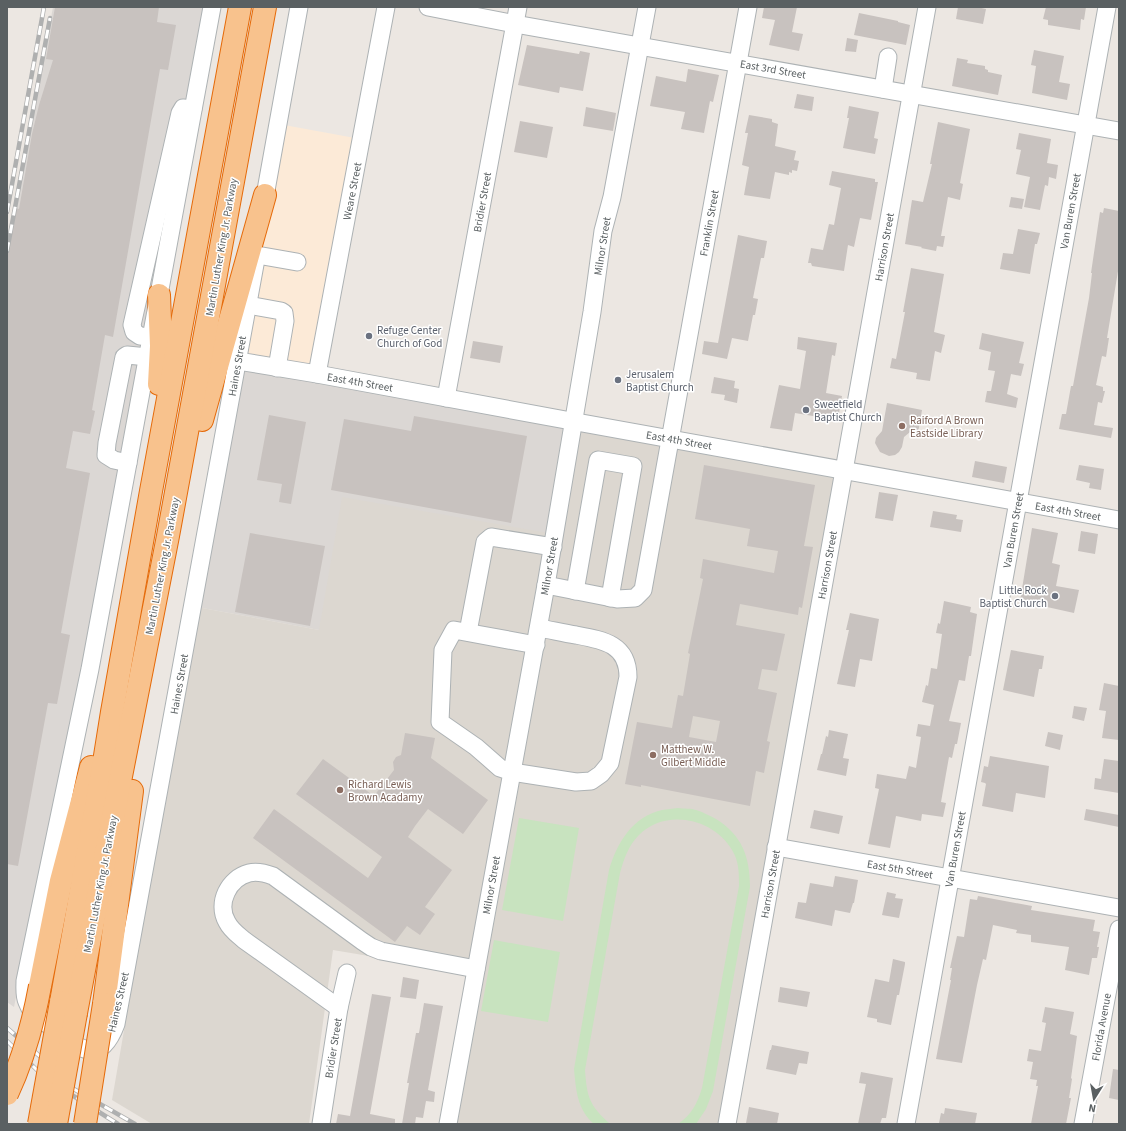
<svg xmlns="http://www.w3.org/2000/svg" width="1126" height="1131" viewBox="0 0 1126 1131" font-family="'Source Sans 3',sans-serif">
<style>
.commercial{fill:#fcead7}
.industrial{fill:#dbd7d4}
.education{fill:#dcd7d0}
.pitch{fill:#c8e3bf}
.building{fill:#c8c2bf;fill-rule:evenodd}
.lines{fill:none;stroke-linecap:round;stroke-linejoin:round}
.minor-casing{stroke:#adb2b4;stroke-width:19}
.highway-casing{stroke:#e56a09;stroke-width:24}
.minor{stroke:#fff;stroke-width:17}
.highway{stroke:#f8c28d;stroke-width:22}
.rail-casing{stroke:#afb0b0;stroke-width:4.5}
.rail{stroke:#fff;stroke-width:3;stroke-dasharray:9;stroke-linecap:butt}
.highway-bridge-casing{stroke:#e56a09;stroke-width:24;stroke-linecap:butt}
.highway-bridge{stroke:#f8c28d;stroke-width:22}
.worship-dot{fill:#6b7280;stroke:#fff;stroke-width:1.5}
.education-dot{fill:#8d6e63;stroke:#fff;stroke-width:1.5}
.labels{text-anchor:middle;stroke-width:3;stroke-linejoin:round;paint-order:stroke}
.street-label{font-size:11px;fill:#5a6062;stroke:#fff}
.worship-label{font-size:11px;fill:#5b616d;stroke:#fff;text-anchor:start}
.education-label{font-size:11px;fill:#785e54;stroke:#fff;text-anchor:start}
</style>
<rect width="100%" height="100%" fill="#ece7e2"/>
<!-- commercial -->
<polygon class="commercial" points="284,125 355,138 310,382 240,369"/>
<!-- industrial -->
<g class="industrial">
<polygon points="53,7 206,7 73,728 38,887 14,1007 7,1002 7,258"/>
<polygon points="240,369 579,430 560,535 319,630 197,607"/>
</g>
<!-- education -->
<polygon class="education" points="579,430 837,475 719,1124 455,1124 482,975 333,950 309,1124 152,1124 112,1100 197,607 319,630 342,497 560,535"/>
<!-- pitch -->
<g class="pitch">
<path d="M678,808C684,809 691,808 696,810C703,812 710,816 716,819C742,835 750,857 750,887L713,1091L706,1109L696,1124H678C692,1114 697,1104 702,1088L739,886C739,873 739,861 732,850C714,818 665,808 639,835C628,846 624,859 620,873L585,1070C587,1097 589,1105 610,1124H594C577,1109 576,1090 574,1069L609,870C617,843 632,817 662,810C667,809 673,809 678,808Z"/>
<polygon points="519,818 579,828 563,921 502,910"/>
<polygon points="494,940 560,952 548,1022 481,1011"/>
</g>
<!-- building -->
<g class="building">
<polygon points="55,7 159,7 157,22 176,25 168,70 160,69 113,337 105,335 92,410 95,411 90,434 73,431 66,468 90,473 61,633 70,635 57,704 48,703 18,866 7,864 7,258 16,208 19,209 32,134 39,105 53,60 46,59"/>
<polygon points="764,7 797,7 792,32 803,34 799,51 769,45 775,20 762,18"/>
<polygon points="958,7 977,7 986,9 983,24 956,19"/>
<polygon points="1046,7 1086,7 1084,20 1081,19 1080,30 1048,25 1048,20 1043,19"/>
<polygon points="859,13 898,21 898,22 910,25 906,45 854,35"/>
<polygon points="847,38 858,40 856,52 845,51"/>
<polygon points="527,45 579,54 580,51 590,53 583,91 560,87 559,93 518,85"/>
<polygon points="1034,50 1064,56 1059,82 1070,84 1067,100 1032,93 1036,66 1031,65"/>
<polygon points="957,58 968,60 967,63 985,66 985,69 988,70 988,72 1002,75 998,95 952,86"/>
<polygon points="688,69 719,75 713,102 710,101 704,133 681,129 685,112 650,106 656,76 686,82"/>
<polygon points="797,94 814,97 812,111 794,108"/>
<polygon points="849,106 879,112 874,138 878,139 875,154 843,148 849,118 847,118"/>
<polygon points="586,107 616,113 613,131 583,126"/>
<polygon points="749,115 772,119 772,122 778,124 775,146 796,151 794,160 799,161 797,171 792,170 792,173 789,172 789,175 775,172 770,199 744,195 749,167 742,165 748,133 745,133"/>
<polygon points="520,121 553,127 547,158 514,152"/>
<polygon points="938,122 970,129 960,183 963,184 960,200 948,197 941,236 945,236 943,247 937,246 936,251 921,248 922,247 905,244 912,200 923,202 932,164 930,164"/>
<polygon points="1019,133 1051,139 1047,163 1058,165 1056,179 1049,177 1048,186 1045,185 1040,210 1024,207 1030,177 1016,174 1021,150 1016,149"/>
<polygon points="832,171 875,179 875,182 878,182 871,220 860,218 854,247 848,245 844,271 812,266 811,263 808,263 811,248 823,250 829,224 834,225 841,188 829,185"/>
<polygon points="1011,197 1024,199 1022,209 1009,207"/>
<polygon points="1104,208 1119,211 1119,265 1107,338 1109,338 1106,357 1102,356 1096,385 1103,387 1103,391 1105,391 1102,403 1098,402 1094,425 1113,428 1111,438 1059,429 1062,414 1066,414 1071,386 1073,386 1089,298 1092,273 1091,273 1100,212 1103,213"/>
<polygon points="1018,229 1040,233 1037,244 1035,244 1030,274 1000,269 1003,253 1013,254"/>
<polygon points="738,235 767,241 764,258 761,258 753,298 758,299 755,315 753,315 748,341 732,338 727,359 702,354 704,341 718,343"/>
<polygon points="911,268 944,274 934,332 945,335 941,353 935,351 930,381 916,379 917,373 890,368 892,358 896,359 905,312 903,312"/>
<polygon points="982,333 1024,342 1019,363 1024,364 1021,376 1011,374 1007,394 1018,398 1016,408 985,402 987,391 991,391 995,371 988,370 991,352 979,349"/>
<polygon points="798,337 837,343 835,356 832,355 826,393 842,396 839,413 838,413 837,420 795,413 792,431 770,428 779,385 800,389 806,351 797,349"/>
<polygon points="473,341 503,346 500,363 470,358"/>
<polygon points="714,377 735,381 734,388 739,389 737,403 724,400 725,395 711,393"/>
<polygon points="887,403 922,410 918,433 910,432 904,437 902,447 899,452 895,455 889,456 880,452 875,443 876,438 882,431"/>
<polygon points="269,415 306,422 291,504 279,502 282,484 257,480"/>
<polygon points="414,416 527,436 511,523 331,490 344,419 411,431"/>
<polygon points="975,461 1007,467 1004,483 972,477"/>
<path d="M704,465L815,485L804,546L813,547L802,608L799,607L798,615L740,604L736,625L785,634L777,671L762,669L758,689L777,693L767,741L770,742L764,773L756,771L750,806L641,785V787L625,784L637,722L672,728L678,695L683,696L690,654L688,653L703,579L700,578L703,559L774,573L778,551L747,546L750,529L695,519ZM693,716L720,721L716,742L689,737Z"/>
<polygon points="1079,465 1104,469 1101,490 1089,488 1090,483 1076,480"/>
<polygon points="879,492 898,495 893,521 875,518"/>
<polygon points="933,511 957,515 956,519 963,520 961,532 930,527"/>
<polygon points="1032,528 1058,533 1052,563 1060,565 1056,586 1079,590 1074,613 1020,601"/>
<polygon points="1081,531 1098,534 1095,554 1078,551"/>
<polygon points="250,533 325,546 310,626 235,612"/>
<polygon points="944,601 971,607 970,612 977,614 971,656 969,656 965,681 959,680 949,721 961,723 957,744 955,744 952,758 949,757 941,802 946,803 943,817 922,814 921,821 896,816 890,848 868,844 879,789 875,788 877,774 906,779 909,766 916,768 921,737 916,736 918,724 930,726 934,705 922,702 926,685 928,686 931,668 937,669 942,634 936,633 938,623 940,624"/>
<polygon points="850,613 879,619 872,661 860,659 855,687 837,684 849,630 846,630"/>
<polygon points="1011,650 1044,656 1042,669 1039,669 1034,697 1003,690"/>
<polygon points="1104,683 1119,686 1119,740 1102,738 1106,711 1099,710"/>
<polygon points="1074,706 1087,708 1084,721 1072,718"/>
<polygon points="829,730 848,734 843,758 849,759 846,776 817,770 821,754 822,754 826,736 828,737"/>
<polygon points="1048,732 1063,735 1060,750 1045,746"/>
<polygon points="405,733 435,738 431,758 488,800 463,834 428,809 415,826 408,837 452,870 425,907 435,914 420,935 407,926 395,942 253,838 274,809 368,878 382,857 296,794 323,759 374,796 394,770 393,762 396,757 401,755"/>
<polygon points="990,756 1049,766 1045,798 1016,793 1013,812 982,806 986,784 985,783 981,782 984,766 988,767"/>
<polygon points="1104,759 1119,761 1119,793 1094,789 1095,778 1101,779"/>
<polygon points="1086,809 1119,815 1119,827 1084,820"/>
<polygon points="814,810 843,816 839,834 810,828"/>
<polygon points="835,876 858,880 854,903 853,903 850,913 835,910 832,926 795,918 798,902 806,903 810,883 833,887"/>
<polygon points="887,892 896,894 895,898 903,899 899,918 882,915"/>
<polygon points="978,896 1032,906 1031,910 1095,920 1093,931 1100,932 1097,947 1099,947 1097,958 1092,958 1089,975 1065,970 1069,947 1031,942 1031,935 1016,933 1017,930 993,925 986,960 983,959 977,985 962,1063 936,1059 951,980 950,980 952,968 950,968 957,936 964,937 970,899 977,900"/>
<polygon points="893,959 905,962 905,964 899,995 897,995 891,1025 877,1022 877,1019 867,1017 875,979 889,982"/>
<polygon points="403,977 419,980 416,999 400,997"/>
<polygon points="780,987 810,992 807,1007 778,1002"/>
<polygon points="372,994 391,997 370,1114 395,1119 395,1124 336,1124 338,1114 350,1116"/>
<polygon points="424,1003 443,1006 428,1090 435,1092 434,1102 426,1101 423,1118 416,1117 415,1124 402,1124 409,1083 407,1083 416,1033 419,1033"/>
<polygon points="1045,1007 1074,1012 1070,1034 1077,1036 1071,1078 1072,1079 1069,1098 1071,1098 1066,1124 1031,1124 1038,1086 1036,1086 1037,1080 1030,1079 1033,1062 1027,1061 1029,1049 1041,1051 1046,1023 1042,1022"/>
<polygon points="772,1045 809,1052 807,1064 799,1063 796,1075 766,1069 770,1050 771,1050"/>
<polygon points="1113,1069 1119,1070 1119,1100 1109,1098"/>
<polygon points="861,1072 893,1078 886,1118 882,1118 880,1124 858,1124 866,1084 859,1083"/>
<polygon points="749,1107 779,1113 777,1124 746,1123"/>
<polygon points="945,1108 977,1113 975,1124 939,1123 941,1113 944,1114"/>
</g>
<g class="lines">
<defs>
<g id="minor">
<path d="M212,7L90,669C69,773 46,877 25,981C25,988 24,995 27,1002C31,1014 43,1021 53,1028C79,1049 100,1067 116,1024L256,259"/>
<polyline points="428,7 515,24 1119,131"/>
<polyline points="883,89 888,57"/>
<polyline points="263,207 299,7"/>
<polyline points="257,255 297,262"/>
<polyline points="248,305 281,311 284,313 285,321 277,368"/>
<polyline points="151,337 140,336 134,332 132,325 180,113 183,108 193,109"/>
<polyline points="238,361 317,374 582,423 1119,520"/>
<polyline points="317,374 386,7"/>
<polyline points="446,398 518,7"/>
<polyline points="128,463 114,460 106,455 107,443 124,357 127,355 148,357"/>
<polyline points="546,585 617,599 635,598 643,590 748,7"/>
<polyline points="575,591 598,460 633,466 610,598"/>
<polyline points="468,632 485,542 491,537 553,547"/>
<path d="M536,645L454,630L443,650L440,722L476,747L500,768L512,772L576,782L591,781L601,774L610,763L628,677C628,644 603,640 576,635C563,633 551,630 539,628"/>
<polyline points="776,847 1119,908"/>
<path d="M339,1008L244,940C237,934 231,930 227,922C216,903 229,878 249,873C257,871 265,873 273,876L362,941L371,947L381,951L476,969"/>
<polyline points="321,1124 339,1008 347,973"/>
<polyline points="448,1124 546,585 592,312 603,231 612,197 647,7"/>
<polyline points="727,1124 927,7"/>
<polyline points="906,1124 1107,7"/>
<polyline points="1083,1124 1119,929"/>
</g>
<g id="highway">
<polyline points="159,295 161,346 159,384"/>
<polyline points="202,420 265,195"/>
<polyline points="40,986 61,881 91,767"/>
<polyline points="61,1002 104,762 112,712 151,491 240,7"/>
<polyline points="104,1004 132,791"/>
<polyline points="76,1013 106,853 168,536 265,7"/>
</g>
</defs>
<!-- minor casing -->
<use href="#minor" class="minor-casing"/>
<!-- highway casing -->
<use href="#highway" class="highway-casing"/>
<!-- minor -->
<use href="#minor" class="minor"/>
<!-- highway -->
<use href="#highway" class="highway"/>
<defs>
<g id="rail">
<polyline points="7,212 44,7"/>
<polyline points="7,251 50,18"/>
<polyline points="7,1028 43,1059 72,1088 135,1124"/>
<polyline points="7,1041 38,1071 56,1085 118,1124"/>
</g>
</defs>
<!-- rail casing -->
<use href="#rail" class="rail-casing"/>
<!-- rail -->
<use href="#rail" class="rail"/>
<defs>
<g id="highway-bridge">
<path d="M7,1094C23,1060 33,1024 40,986"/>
<polyline points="39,1124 61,1002"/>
<polyline points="56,1124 76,1013"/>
<polyline points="85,1124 104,1004"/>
</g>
</defs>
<!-- highway-bridge casing -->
<use href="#highway-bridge" class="highway-bridge-casing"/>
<!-- highway-bridge -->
<use href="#highway-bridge" class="highway-bridge"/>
</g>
<!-- markers -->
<g class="worship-dot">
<circle cx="369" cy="336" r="4"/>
<circle cx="618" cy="380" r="4"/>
<circle cx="806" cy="410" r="4"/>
<circle cx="1055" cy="596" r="4"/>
</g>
<g class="education-dot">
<circle cx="902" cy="426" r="4"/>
<circle cx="653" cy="755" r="4"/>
<circle cx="340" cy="790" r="4"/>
</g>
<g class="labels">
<!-- street labels -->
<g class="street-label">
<text transform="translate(773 69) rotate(10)" y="4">East 3rd Street</text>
<text transform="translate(352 191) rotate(-79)" y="4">Weare Street</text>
<text transform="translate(482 202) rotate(-80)" y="4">Bridier Street</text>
<text transform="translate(1070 211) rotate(-80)" y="4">Van Buren Street</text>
<text transform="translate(709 223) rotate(-80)" y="4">Franklin Street</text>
<text transform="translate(602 246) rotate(-81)" y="4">Milnor Street</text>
<text transform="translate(221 247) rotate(-80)" y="4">Martin Luther King Jr. Parkway</text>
<text transform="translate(884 247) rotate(-80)" y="4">Harrison Street</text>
<text transform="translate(237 366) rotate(-80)" y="4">Haines Street</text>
<text transform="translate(360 382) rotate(10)" y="4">East 4th Street</text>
<text transform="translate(679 440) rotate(10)" y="4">East 4th Street</text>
<text transform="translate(1068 511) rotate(10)" y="4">East 4th Street</text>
<text transform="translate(1013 530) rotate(-80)" y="4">Van Buren Street</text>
<text transform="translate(827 565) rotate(-80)" y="4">Harrison Street</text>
<text transform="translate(162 566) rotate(-79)" y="4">Martin Luther King Jr. Parkway</text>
<text transform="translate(549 566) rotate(-80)" y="4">Milnor Street</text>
<text transform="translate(179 684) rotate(-80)" y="4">Haines Street</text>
<text transform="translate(955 849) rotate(-80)" y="4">Van Buren Street</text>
<text transform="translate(900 869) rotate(10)" y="4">East 5th Street</text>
<text transform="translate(100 884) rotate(-79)" y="4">Martin Luther King Jr. Parkway</text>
<text transform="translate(770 884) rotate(-80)" y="4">Harrison Street</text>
<text transform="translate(491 885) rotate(-80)" y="4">Milnor Street</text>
<text transform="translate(118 1002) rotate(-77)" y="4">Haines Street</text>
<text transform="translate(1101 1027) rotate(-80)" y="4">Florida Avenue</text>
<text transform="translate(333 1048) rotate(-81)" y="4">Bridier Street</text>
</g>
<!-- worship labels -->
<g class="worship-label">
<text x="377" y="334">Refuge Center<tspan x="377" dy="13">Church of God</tspan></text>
<text x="626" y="378">Jerusalem<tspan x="626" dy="13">Baptist Church</tspan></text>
<text x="814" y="408">Sweetfield<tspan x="814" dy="13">Baptist Church</tspan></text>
<text x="1047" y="594" text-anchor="end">Little Rock<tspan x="1047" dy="13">Baptist Church</tspan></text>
</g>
<!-- education labels -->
<g class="education-label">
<text x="910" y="424">Raiford A Brown<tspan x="910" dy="13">Eastside Library</tspan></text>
<text x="661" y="753">Matthew W.<tspan x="661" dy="13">Gilbert Middle</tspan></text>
<text x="348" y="788">Richard Lewis<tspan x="348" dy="13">Brown Acadamy</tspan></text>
</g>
</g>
<!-- border -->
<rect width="1126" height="1131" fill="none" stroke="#5a6062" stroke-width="16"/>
<!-- north arrow -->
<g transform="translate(1094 1099) rotate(191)" stroke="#ffffff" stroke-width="3" paint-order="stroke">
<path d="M0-3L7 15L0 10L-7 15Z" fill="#5a6062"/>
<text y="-6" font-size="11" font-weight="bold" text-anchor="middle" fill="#5a6062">N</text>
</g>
</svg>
